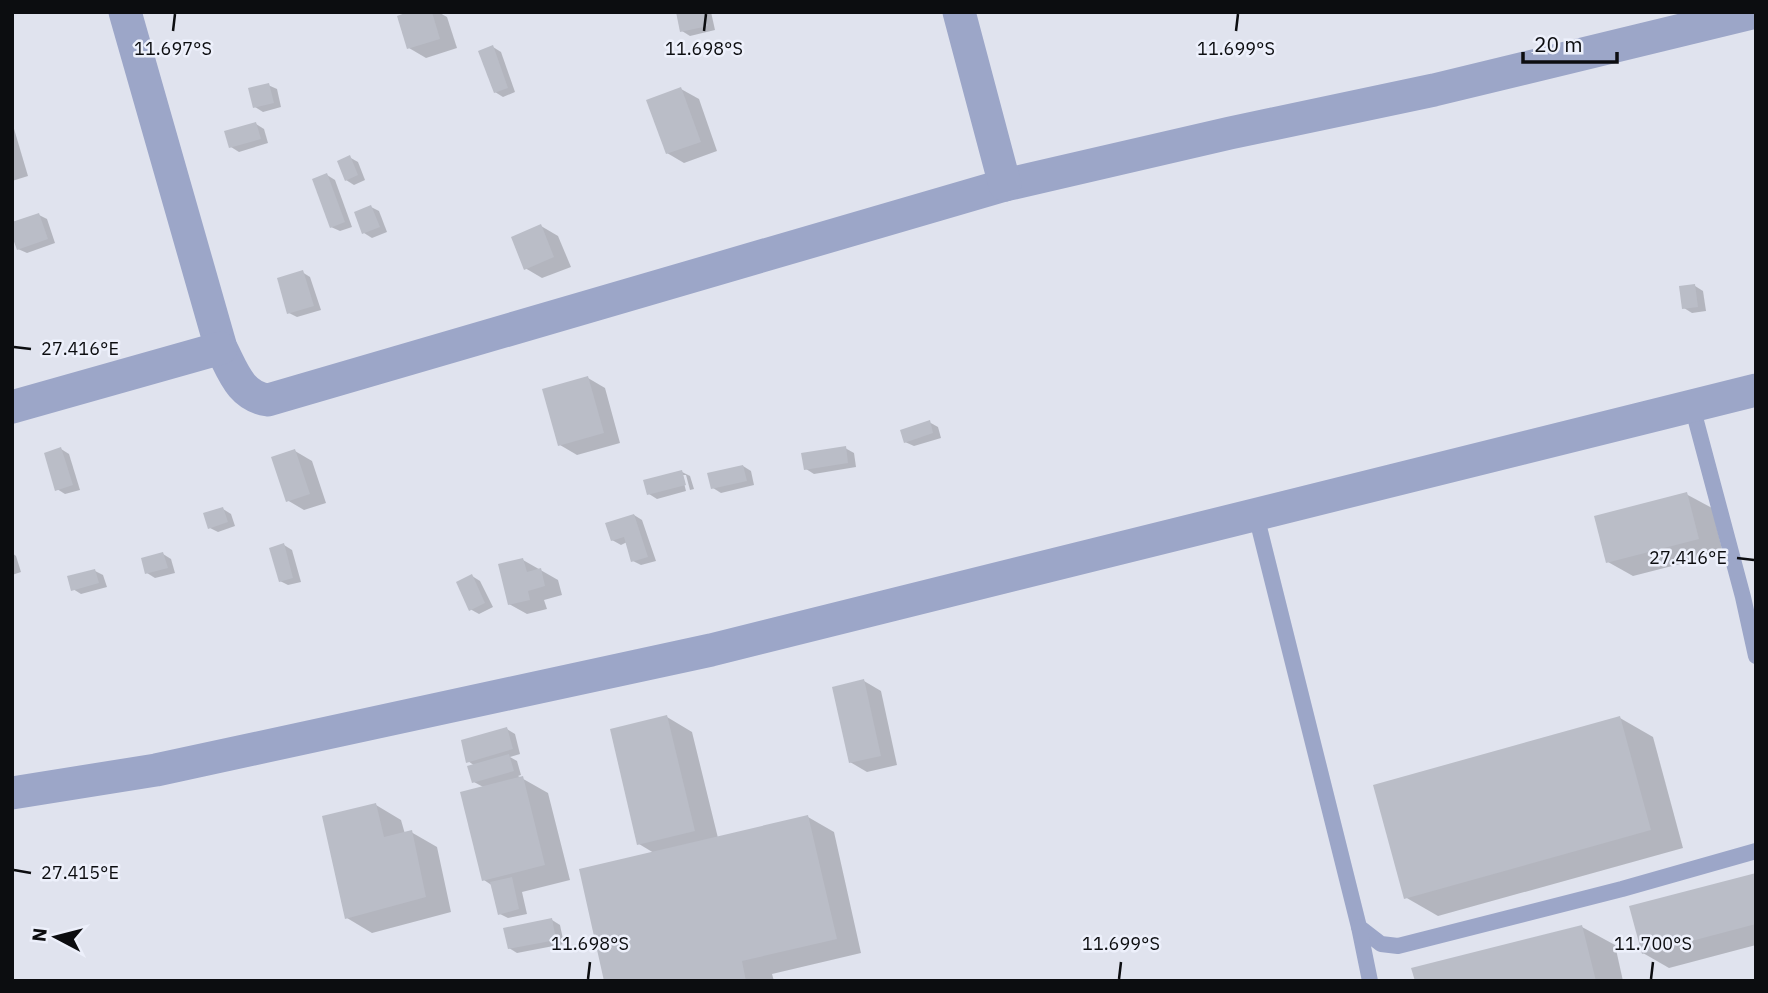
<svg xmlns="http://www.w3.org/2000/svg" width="1768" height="993" viewBox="0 0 1768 993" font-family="'IBM Plex Sans',sans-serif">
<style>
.shadow{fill:#0003}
.building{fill:#babdc7}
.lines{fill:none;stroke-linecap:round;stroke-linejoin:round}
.lane{stroke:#9ca6c8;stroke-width:16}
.street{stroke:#9ca6c8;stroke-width:33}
.ticks{fill:none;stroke:#0c0d10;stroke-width:2.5}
.ticks-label{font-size:18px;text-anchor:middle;fill:#0c0d10;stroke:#edf0fb;stroke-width:5;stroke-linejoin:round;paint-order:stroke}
</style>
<rect width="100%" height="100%" fill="#e0e3ee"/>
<!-- shadow -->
<g class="shadow">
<polygon points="414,12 438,12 447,17 457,48 426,58 409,48"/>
<polygon points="678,12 711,12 715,30 690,36 682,31"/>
<polygon points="493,47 501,52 515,92 503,97 495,92"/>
<polygon points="268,85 277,89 281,107 263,112 255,107"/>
<polygon points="681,89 699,99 717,151 684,163 667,153"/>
<polygon points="12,122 28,176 12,181"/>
<polygon points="256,124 264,129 268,143 239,152 231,147"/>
<polygon points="349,157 358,162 365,180 354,185 346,180"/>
<polygon points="327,175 335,180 352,227 340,231 331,227"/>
<polygon points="371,207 379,211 387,232 372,238 364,233"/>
<polygon points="39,215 47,219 55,243 27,253 18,249"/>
<polygon points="541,226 558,236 571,267 542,278 525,268"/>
<polygon points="302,272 310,277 321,310 297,317 289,313"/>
<polygon points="1695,286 1703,291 1706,311 1692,313 1684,308"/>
<polygon points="588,378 605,388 620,443 577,455 560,445"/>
<polygon points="929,422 938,427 941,438 914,446 905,442"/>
<polygon points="845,448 854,453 856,467 814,474 806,469"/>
<polygon points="61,449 69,454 80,490 65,494 57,489"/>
<polygon points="295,451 312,461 326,503 304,510 287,500"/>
<polygon points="743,466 751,471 754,485 721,493 713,488"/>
<polygon points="682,472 690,476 694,489 690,490 686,475 682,475 686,491 657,499 649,494"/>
<polygon points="1686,494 1712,508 1723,553 1633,576 1608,562"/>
<polygon points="223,509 231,514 235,526 218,532 210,528"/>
<polygon points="634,515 642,520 656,561 641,565 633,561 627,542 621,545 612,540"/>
<polygon points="284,545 292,550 301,582 288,585 280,581"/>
<polygon points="12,553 16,556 21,572 12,575"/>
<polygon points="163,554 171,559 175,573 155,578 147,573"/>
<polygon points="523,560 558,580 562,595 544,600 547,609 527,614 509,604"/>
<polygon points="95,571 103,575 107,587 81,594 73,589"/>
<polygon points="472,576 480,581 493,607 479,614 470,609"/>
<polygon points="864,681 881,691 897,765 867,772 850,762"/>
<polygon points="667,717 692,732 718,838 808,817 834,832 861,953 772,974 774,981 606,981 654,853 639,844"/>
<polygon points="1620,718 1653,737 1683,848 1438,916 1405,897"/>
<polygon points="507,729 515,734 520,754 510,757 517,761 521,775 518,776 548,793 570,880 522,892 527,914 508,918 500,914 493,886 484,880 485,788 474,782 475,766 468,761"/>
<polygon points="376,805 401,820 405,834 411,832 437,847 451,912 372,933 347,918"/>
<polygon points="1756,875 1756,945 1669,968 1643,953"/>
<polygon points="552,920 560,925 564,944 517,953 509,948"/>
<polygon points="1582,927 1615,945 1623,981 1416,981"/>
</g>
<!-- building -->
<g class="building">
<polygon points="408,12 432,12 440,39 407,49 397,16"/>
<polygon points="676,12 704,12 708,26 680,32"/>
<polygon points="493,45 508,88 494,93 478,51"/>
<polygon points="269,83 274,103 253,108 248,88"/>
<polygon points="681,87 701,142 666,154 646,100"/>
<polygon points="256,122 261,139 229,148 224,131"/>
<polygon points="350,155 358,175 345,181 337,161"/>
<polygon points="327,173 345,222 330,228 312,179"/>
<polygon points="371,205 380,227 362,234 354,212"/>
<polygon points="39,213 48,239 17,250 12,236 12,222"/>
<polygon points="541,224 554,257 524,270 511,237"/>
<polygon points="303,270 314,306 287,314 277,278"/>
<polygon points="1695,284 1698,307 1682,309 1679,286"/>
<polygon points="588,376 604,433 558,446 542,389"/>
<polygon points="930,420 933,433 904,443 900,430"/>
<polygon points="846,446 848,463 804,470 801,453"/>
<polygon points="61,447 73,485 55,491 44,453"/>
<polygon points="295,449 310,494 286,502 271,457"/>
<polygon points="743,465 747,481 711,489 707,473"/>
<polygon points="682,470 686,485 647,495 643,480"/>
<polygon points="1687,492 1699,539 1606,563 1594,516"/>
<polygon points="223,507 228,522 208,529 203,513"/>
<polygon points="634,514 648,557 631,562 624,537 611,541 605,523"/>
<polygon points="284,543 293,578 279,582 269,548"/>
<polygon points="163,552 168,568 145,574 141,558"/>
<polygon points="523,558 527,572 541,568 545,586 528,591 530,600 508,605 498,564"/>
<polygon points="95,569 99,583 71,591 67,576"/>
<polygon points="472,574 485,603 469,611 456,582"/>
<polygon points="864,679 881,756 849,763 832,687"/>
<polygon points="667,715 695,831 637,845 610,729"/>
<polygon points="1620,716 1651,830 1404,899 1373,785"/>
<polygon points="507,727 513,749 466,763 461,740"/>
<polygon points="509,754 514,771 472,783 467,766"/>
<polygon points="523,776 545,865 482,881 460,792"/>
<polygon points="376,803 384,837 412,830 426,897 345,919 322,816"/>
<polygon points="808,815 837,939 742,961 746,981 604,981 579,869"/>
<polygon points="1756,873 1756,924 1642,954 1629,906"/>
<polygon points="512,877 519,909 498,915 490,882"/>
<polygon points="552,918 556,940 508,949 503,928"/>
<polygon points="1582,925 1596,981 1415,981 1411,968"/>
</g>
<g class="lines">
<!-- lane -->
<g class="lane">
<polyline points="1692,406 1743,597 1756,656"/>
<polyline points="1256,515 1359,927 1381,944 1398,946 1622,889 1756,851"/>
<polyline points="1359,927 1370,981"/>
</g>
<!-- street -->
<g class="street">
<path d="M125,12L221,348C233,371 240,396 268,400L1005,185L1230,133L1434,90L1756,12"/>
<polyline points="959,12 1005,185"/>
<polyline points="12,407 221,348"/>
<polyline points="12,793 156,770 711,650 1756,390"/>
</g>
</g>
<!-- ticks -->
<path class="ticks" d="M173,31L175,14M704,31L706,14M1236,31L1238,14M14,347L31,349M1737,558L1754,560M14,870L31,873M588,979L590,962M1119,979L1121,962M1651,979L1653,962"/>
<g class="ticks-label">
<text x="173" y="55">11.697°S</text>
<text x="704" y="55">11.698°S</text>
<text x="1236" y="55">11.699°S</text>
<text x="80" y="355">27.416°E</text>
<text x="1688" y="564">27.416°E</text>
<text x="80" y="879">27.415°E</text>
<text x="590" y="950">11.698°S</text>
<text x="1121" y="950">11.699°S</text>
<text x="1653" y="950">11.700°S</text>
</g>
<!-- border -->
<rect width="1768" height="993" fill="none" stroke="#0c0d10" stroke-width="28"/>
<!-- north arrow -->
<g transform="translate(56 937) rotate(277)" stroke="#edf0fb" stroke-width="5" paint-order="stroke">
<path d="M0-5L12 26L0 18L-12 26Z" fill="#0c0d10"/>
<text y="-10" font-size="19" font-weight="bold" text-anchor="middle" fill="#0c0d10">N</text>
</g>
<!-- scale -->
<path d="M1523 52v10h94v-10" fill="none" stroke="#0c0d10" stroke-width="3.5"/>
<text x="1534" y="52" font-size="21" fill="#0c0d10" stroke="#edf0fb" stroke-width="5" paint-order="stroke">20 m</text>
</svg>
